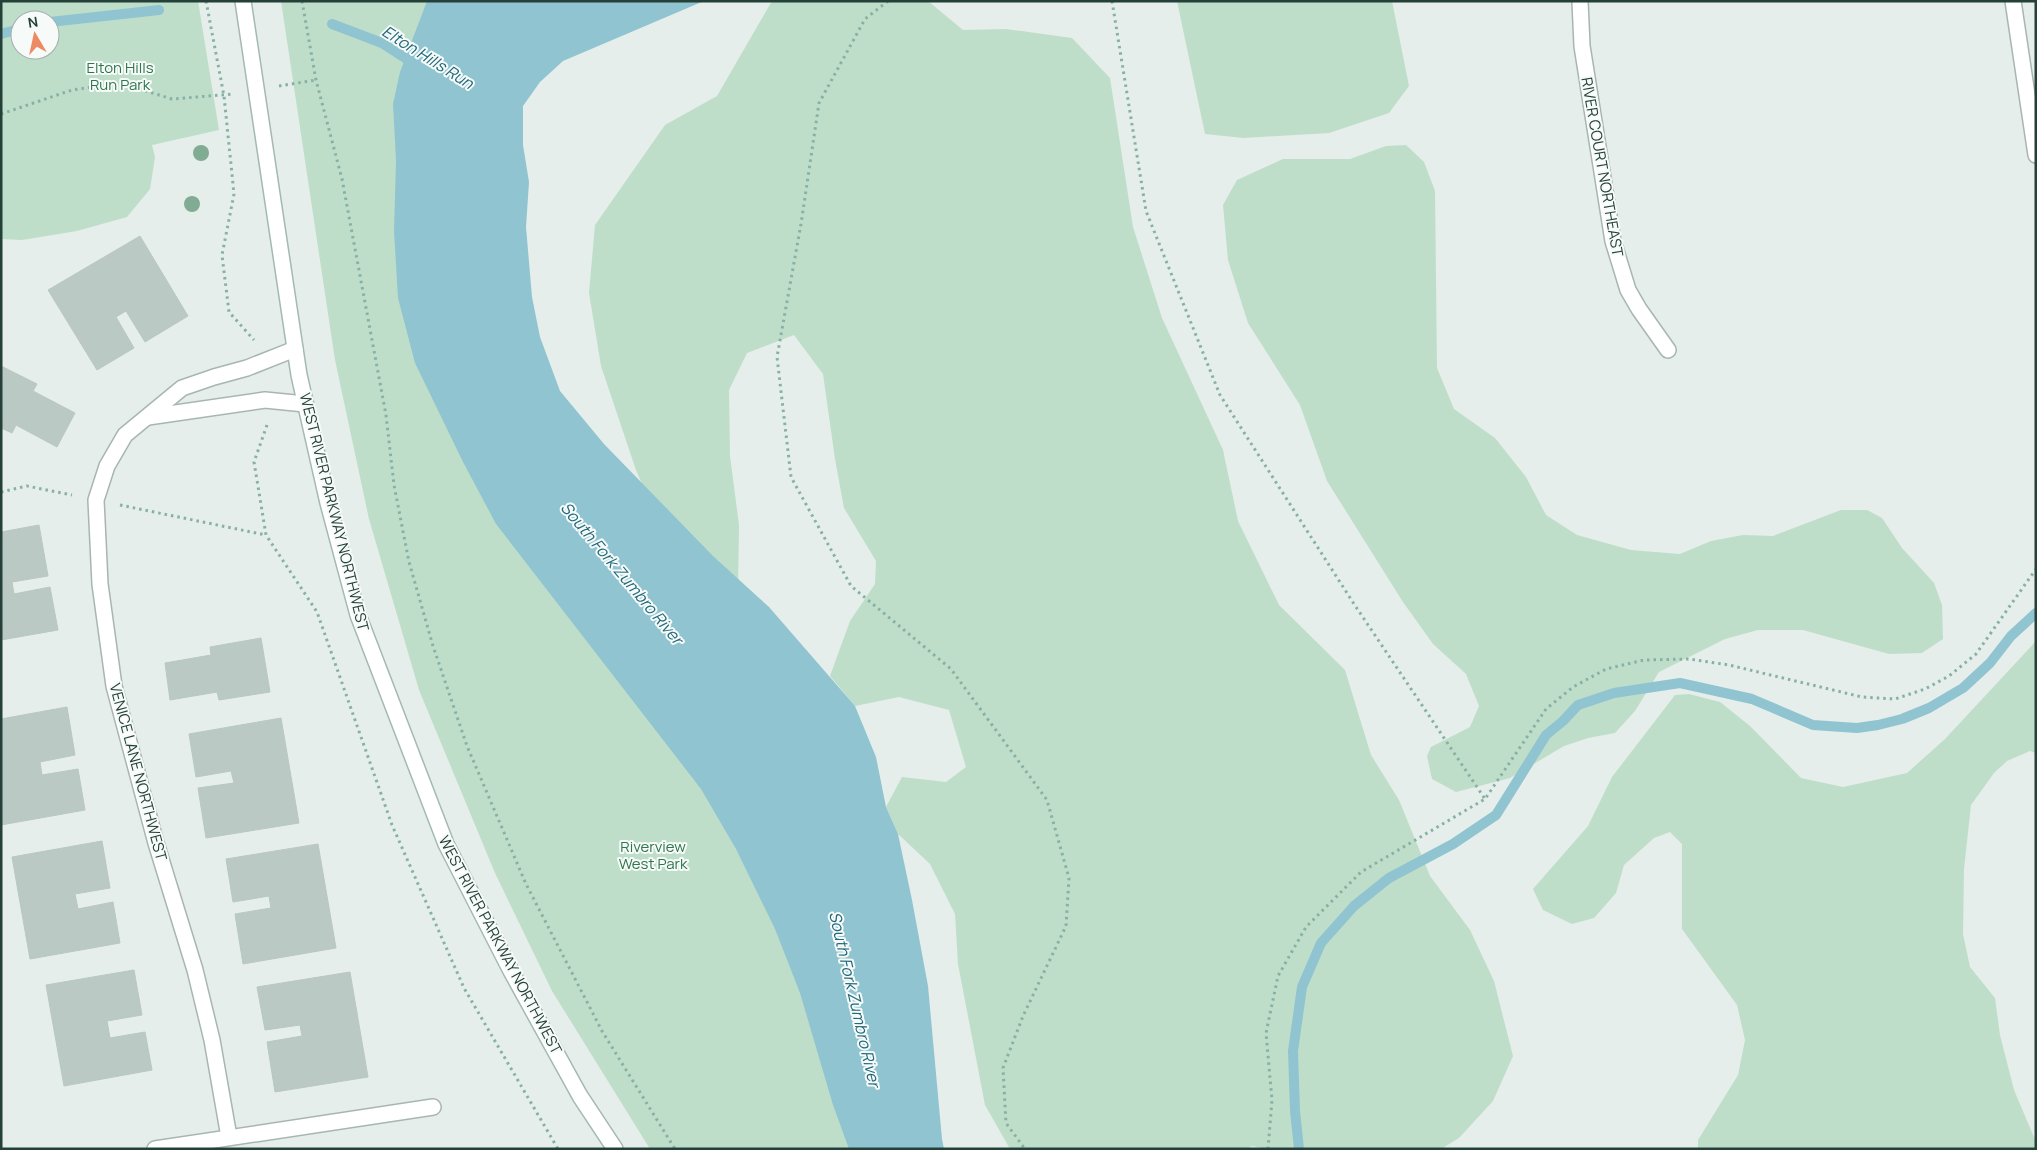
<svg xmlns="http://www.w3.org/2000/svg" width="2037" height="1150" viewBox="0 0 2037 1150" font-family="Manrope,sans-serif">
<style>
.green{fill:#bfdec9;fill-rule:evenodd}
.water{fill:#90c4d1}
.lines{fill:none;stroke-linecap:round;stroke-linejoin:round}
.stream{stroke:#90c4d1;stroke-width:10}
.building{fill:#bbc9c4;stroke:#b8c8c2}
.street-casing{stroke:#a8b6b1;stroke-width:18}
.secondary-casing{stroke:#a4b9b3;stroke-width:18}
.path{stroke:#87b1a5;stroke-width:3;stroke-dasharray:2.5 4;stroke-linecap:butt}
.street{stroke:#fff;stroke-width:15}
.secondary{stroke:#fff;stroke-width:15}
.tree{fill:#81ac94}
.labels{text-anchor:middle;stroke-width:4;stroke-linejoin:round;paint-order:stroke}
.park-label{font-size:15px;fill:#30764d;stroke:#f6faf8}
.street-label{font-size:15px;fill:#254039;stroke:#f6faf8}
.water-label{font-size:16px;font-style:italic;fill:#20687b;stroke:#f6faf8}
</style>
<rect width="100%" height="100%" fill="#e5eeea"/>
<!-- green -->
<g class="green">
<path d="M1,1H198L219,130L152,145L155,157L150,189L127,217L77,231L22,240L1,239ZM20,20H50V50H20Z"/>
<polygon points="281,1 562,1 457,209 894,1149 650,1149 552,991 495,873 419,690 369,519 335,360"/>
<polygon points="772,1 928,1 963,30 1006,29 1072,38 1110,78 1133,227 1162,318 1223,450 1238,521 1279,605 1345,670 1371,755 1399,800 1430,876 1470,930 1494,981 1513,1056 1493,1101 1459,1138 1441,1149 1267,1149 1252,1146 1247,1149 1010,1149 985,1105 958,964 955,914 930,864 898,834 886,807 902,777 946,782 966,767 949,710 899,697 855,706 830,676 850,621 875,584 876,561 844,508 835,459 823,374 794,335 747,353 729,390 730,456 739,525 738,587 676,562 636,470 601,366 589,293 595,225 665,125 717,96"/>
<polygon points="1177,1 1392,1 1409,86 1389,113 1329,133 1244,138 1205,134"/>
<polygon points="1406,145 1424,162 1435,191 1437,368 1454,409 1495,438 1526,477 1546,515 1577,535 1631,550 1680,554 1711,541 1743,535 1773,536 1841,510 1867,510 1882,518 1902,548 1934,583 1942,605 1943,639 1922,653 1889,654 1803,630 1758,630 1725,639 1659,672 1635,711 1615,733 1588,738 1564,746 1510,778 1456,792 1432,779 1427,756 1431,747 1470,727 1479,706 1466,674 1433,644 1403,602 1327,481 1300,405 1248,323 1228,260 1223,205 1237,180 1283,159 1350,159 1386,146"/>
<polygon points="2036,641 2036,753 2030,751 2007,761 1994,773 1971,805 1964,869 1963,934 1970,967 1995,998 2000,1035 2014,1090 2036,1142 2036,1149 1698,1149 1698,1140 1738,1075 1745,1040 1737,1005 1682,929 1682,844 1670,832 1654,838 1624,865 1616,893 1594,918 1572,924 1543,910 1533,889 1588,826 1612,777 1675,695 1689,694 1720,702 1750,726 1801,778 1843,787 1907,773 1945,739"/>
</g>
<!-- water -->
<polygon class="water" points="427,1 704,1 563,61 540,82 523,106 523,145 529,182 526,227 532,297 540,337 560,391 604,444 713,556 769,607 855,706 876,757 886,807 898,834 912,900 928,986 942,1139 944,1149 849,1149 833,1105 800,993 775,929 736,849 701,789 496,524 463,462 415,363 398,298 394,231 396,160 393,104 400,72"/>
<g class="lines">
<!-- stream -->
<g class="stream">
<polyline points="50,22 159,10"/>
<polyline points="332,24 382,43 416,65"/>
<polyline points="1,34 20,29"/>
<polyline points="1299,1149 1295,1111 1293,1051 1302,987 1321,943 1354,906 1389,878 1453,844 1496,815 1546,735 1563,721 1578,705 1614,693 1680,683 1752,699 1813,725 1857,728 1878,725 1902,719 1929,708 1963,688 1990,663 2011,636 2036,613"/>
</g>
</g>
<!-- building -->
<g class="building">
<polygon points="140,236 188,316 145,342 126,311 116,317 134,348 97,370 48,290"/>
<polygon points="1,366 37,384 33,391 75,413 57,447 16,425 12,433 1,428"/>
<polygon points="39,525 48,576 12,582 14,594 50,587 58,630 1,640 1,532"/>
<polygon points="261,638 270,692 219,700 217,692 170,700 165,663 211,655 210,647"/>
<polygon points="67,707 75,755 40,762 42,775 78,769 85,810 1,825 1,719"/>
<polygon points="281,718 299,823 206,838 198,788 234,783 231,771 196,777 189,734"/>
<polygon points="102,841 110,888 75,894 78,909 113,902 120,943 30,959 12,857"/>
<polygon points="318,844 336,948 243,964 235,914 271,908 269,896 233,902 226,859"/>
<polygon points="134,970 142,1015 107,1021 110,1038 145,1032 152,1070 64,1086 46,985"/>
<polygon points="350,972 368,1077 275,1092 267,1042 302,1036 300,1025 265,1030 257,987"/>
</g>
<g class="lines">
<defs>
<g id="street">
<polyline points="1580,1 1582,46 1613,241 1628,290 1639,309 1668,350"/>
<polyline points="2013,1 2036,155"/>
<polyline points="148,417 265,400 305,404"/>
<polyline points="229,1137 212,1040 195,970 156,843 114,686 100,584 96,500 107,466 125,435 182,388 214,377 247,368 295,349"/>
<polyline points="155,1149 433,1107"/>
</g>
<polyline id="secondary" points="243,1 299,375 328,503 358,615 446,844 511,971 580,1096 615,1149"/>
</defs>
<!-- street casing -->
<use href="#street" class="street-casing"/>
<!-- secondary casing -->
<use href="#secondary" class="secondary-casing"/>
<!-- path -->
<g class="path">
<polyline points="206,1 224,96 234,194 222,255 229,312 254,340"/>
<polyline points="302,1 316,80 342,179 386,415 394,485 409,562 433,646 467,746 526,884 602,1031 675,1149"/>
<polyline points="888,1 865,19 819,103 801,224 777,357 791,477 851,586 951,669 1047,800 1069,878 1066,926 1023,1016 1003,1068 1006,1123 1025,1149"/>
<polyline points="1112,1 1146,211 1220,395 1354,604 1485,799"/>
<polyline points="279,86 316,80"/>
<polyline points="1,114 72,90 120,83 172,99 234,94"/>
<polyline points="267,425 254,462 266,535 317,612 392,825 464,988 558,1149"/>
<polyline points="1,492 27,486 72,495"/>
<polyline points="120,505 266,535"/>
<polyline points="1268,1149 1272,1100 1266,1033 1278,976 1306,927 1361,872 1485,799 1546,709 1573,687 1606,669 1644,660 1689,659 1729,665 1862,697 1895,699 1925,689 1949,676 1976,654 2036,569"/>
</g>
<!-- street -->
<use href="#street" class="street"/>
<!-- secondary -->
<use href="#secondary" class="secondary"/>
</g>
<!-- trees -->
<g class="tree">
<circle cx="201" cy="153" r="8"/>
<circle cx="192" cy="204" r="8"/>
</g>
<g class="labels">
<!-- park labels -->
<g class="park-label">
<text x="120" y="73">Elton Hills<tspan x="120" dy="17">Run Park</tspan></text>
<text x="653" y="852">Riverview<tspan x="653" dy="17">West Park</tspan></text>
</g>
<!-- street labels -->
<g class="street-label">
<text transform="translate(1602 167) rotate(80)" y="5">RIVER COURT NORTHEAST</text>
<text transform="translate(334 512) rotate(76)" y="5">WEST RIVER PARKWAY NORTHWEST</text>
<text transform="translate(138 772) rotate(75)" y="5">VENICE LANE NORTHWEST</text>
<text transform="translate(500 945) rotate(62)" y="5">WEST RIVER PARKWAY NORTHWEST</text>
</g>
<!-- water labels -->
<g class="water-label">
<text transform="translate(428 57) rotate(32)" y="6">Elton Hills Run</text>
<text transform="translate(622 573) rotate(50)" y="6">South Fork Zumbro River</text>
<text transform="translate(855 999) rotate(77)" y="6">South Fork Zumbro River</text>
</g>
</g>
<!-- border -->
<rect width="2037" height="1150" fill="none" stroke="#254039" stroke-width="5"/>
<!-- north arrow -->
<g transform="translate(35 35) rotate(351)"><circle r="24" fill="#f6faf8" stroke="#a2b0ac"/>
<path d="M0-4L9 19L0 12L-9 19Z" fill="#ee8a63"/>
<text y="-8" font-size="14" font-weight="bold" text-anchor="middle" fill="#254039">N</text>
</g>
</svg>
